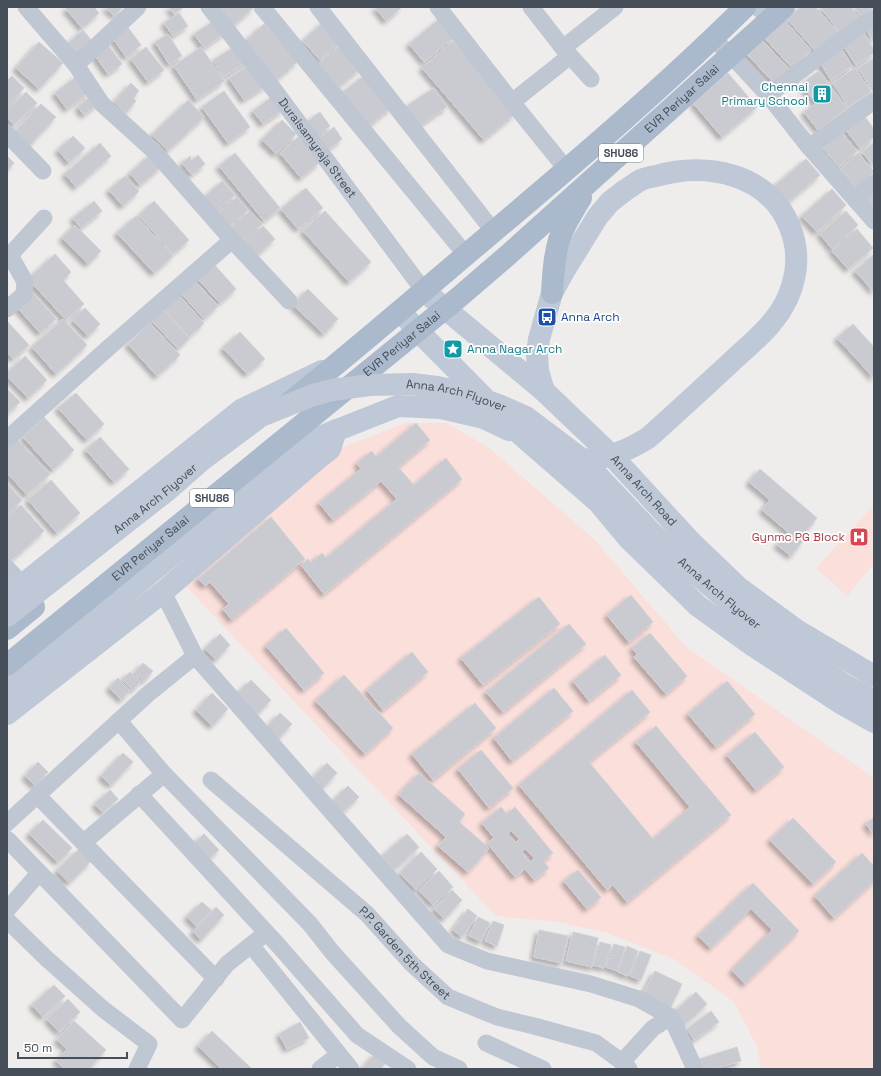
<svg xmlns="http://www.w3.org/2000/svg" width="881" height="1076" viewBox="0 0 881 1076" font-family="'Space Grotesk',sans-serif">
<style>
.medical{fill:#fadfdb}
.building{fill:#c9cbd1;stroke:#d0d2d8;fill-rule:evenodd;filter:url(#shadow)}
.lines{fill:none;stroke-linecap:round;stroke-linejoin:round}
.street{stroke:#bfc7d2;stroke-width:17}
.secondary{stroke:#bec8d6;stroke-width:22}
.primary{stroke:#abb9cc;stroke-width:22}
.secondary-bridge{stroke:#bec8d6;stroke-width:22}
.labels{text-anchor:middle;stroke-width:3.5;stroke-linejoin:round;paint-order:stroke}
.shield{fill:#fff;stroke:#7d838b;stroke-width:1}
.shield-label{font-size:11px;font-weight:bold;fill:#454e59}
.culture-label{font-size:12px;fill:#0d838f;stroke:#fff;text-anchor:end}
.street-label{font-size:12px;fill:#454e59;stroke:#fff}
.transit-label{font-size:12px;fill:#164399;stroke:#fff;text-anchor:start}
.health-label{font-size:12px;fill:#be3a42;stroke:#fff;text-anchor:end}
</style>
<defs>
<filter id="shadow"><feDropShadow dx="-3.5" dy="3.5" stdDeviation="2" flood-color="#0004"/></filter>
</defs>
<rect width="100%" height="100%" fill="#efecec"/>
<!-- medical -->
<g class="medical">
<polygon points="406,423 447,423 489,448 595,540 686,647 874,778 874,1069 761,1069 757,1046 734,1002 674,959 607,933 559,922 496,916 181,581 343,447"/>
<polygon points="871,508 874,511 874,563 847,596 816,568"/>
</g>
<!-- building -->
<g class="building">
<polygon points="68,7 94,7 99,13 82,28 66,9"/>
<polygon points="105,7 123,7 115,16"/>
<polygon points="169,7 184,7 174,14"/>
<polygon points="223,7 254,7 232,27 218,12"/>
<polygon points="375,7 402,7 386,21"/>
<polygon points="801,7 815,7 840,34 818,54 787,19"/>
<polygon points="820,7 851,7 860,19 841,34"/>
<polygon points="854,7 874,7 861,17"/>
<polygon points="179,13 188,26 173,36 164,23"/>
<polygon points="780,15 811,50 792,68 760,33"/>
<polygon points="442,17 457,35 424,62 409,44"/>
<polygon points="217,19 226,32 204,48 194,34"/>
<polygon points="874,20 874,42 864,26"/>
<polygon points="324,21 341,40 320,60 303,41"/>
<polygon points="264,24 298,61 277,80 243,43"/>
<polygon points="127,26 141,45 126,57 112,37"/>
<polygon points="83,30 92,41 75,56 66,45"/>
<polygon points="863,32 874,50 874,53 856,65 843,45"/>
<polygon points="168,34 182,56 169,64 155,42"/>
<polygon points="757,35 789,69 774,83 742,49"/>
<polygon points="453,41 515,114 484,140 422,68"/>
<polygon points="39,42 63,63 39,89 16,68"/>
<polygon points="343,43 362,67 339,87 319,63"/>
<polygon points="107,44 122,64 108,74 94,54"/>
<polygon points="239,44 249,60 223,77 213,60"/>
<polygon points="146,47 164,70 148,82 131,59"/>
<polygon points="201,47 224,81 197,100 174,66"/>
<polygon points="840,47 852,66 831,80 819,61"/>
<polygon points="874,58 874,91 873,92 858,68"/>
<polygon points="252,63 267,85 244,100 229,78"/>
<polygon points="855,68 871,92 848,107 833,83"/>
<polygon points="819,71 847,108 818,130 804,112 816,103 801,84"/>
<polygon points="728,73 757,107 722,137 693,103"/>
<polygon points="366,74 392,107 369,126 343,92"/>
<polygon points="12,76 24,88 7,105 7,81"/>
<polygon points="77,76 89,92 67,109 55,93"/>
<polygon points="131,83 139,91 133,98 136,101 126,113 114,102"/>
<polygon points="434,88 447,107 415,129 402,109"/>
<polygon points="224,91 250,127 228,143 202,107"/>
<polygon points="26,92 37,103 14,125 7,117 7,110"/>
<polygon points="91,96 98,104 84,115 78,107"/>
<polygon points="273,96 283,110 263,124 253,111"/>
<polygon points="188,100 204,117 168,151 152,135"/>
<polygon points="41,104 56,117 29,146 14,132"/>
<polygon points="320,112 330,126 310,141 300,127"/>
<polygon points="863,114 874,129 874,137 860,148 845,129"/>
<polygon points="282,120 296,134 276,154 262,140"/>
<polygon points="334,127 342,139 324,152 316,141"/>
<polygon points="840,131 857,151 839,167 822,147"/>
<polygon points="73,136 85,148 69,163 58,150"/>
<polygon points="298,137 320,162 301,178 280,153"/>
<polygon points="874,142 874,166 862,152"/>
<polygon points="100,143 111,156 76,187 65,174"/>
<polygon points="235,153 280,208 264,221 219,166"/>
<polygon points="858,153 874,172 856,187 840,169"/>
<polygon points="151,154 162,166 140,185 130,173"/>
<polygon points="198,155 205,164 192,175 182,163 190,156 191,161"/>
<polygon points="7,156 14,163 7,171"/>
<polygon points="806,159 820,175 787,203 773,187"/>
<polygon points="125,176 139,191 123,206 109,190"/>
<polygon points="222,181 235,195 215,213 202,199"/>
<polygon points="874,186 874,210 862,195"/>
<polygon points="306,188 323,208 298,229 281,209"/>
<polygon points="832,189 846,205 817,232 802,216"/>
<polygon points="237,197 248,210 228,228 216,215"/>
<polygon points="94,201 102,211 81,228 73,218"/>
<polygon points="154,201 189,240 173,254 139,216"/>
<polygon points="250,211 262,224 240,244 228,230"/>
<polygon points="325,211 371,262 349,282 303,231"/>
<polygon points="846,211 858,225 832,249 820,234"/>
<polygon points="136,216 173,256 154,273 117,233"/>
<polygon points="75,225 101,251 88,264 62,238"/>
<polygon points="263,226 275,239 254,258 242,245"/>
<polygon points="857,229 873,248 848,269 832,251"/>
<polygon points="55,254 71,272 63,280 84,304 66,320 28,279"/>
<polygon points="874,254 874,292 855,271"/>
<polygon points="213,263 236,289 220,303 197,278"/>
<polygon points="194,280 218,306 204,319 181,293"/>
<polygon points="308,289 338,319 324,334 293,305"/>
<polygon points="32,292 56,319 40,333 16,306"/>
<polygon points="179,295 204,323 189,337 164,309"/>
<polygon points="85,308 100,324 88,336 73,320"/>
<polygon points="163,310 189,338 178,349 152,321"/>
<polygon points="63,319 87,345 56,374 32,347"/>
<polygon points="7,321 29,345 13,359 7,353"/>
<polygon points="150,323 180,355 157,376 128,344"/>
<polygon points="853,324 874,347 874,378 837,338"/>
<polygon points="240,332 265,359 247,374 223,348"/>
<polygon points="25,356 47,380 28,398 7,376 7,373"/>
<polygon points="7,389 20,402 7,414"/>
<polygon points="76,393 104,424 87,440 58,408"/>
<polygon points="44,417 74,450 53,470 23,437"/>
<polygon points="416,423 430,440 398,467 414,485 446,458 462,479 324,594 301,565 308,559 311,563 322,553 326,558 397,499 381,481 333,520 319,503 361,469 357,463 372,451 376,457"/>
<polygon points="100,437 129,469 114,482 86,450"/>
<polygon points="17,439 50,474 27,495 7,473 7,448"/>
<polygon points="760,469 817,518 800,538 803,541 791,556 777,545 788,532 762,510 770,500 749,482"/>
<polygon points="51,480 80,513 57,533 28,500"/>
<polygon points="7,484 22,500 7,514"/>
<polygon points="21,505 44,531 11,561 7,556 7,517"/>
<polygon points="271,517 305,559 232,620 223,609 229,604 210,582 205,586 198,579"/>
<polygon points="631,595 653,622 629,642 607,615"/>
<polygon points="539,597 560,624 483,685 461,658"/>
<polygon points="569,624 586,644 503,712 486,692"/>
<polygon points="286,628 324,673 304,690 266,646"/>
<polygon points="650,633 687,676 666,694 634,657 637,654 632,648"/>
<polygon points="220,634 230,645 216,660 205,649"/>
<polygon points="412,652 428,672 383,710 367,690"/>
<polygon points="605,655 621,675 589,701 573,681"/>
<polygon points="143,663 153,671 144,681 134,673"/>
<polygon points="130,672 141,681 133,690 122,680"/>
<polygon points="344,675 393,728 365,754 316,701"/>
<polygon points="118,678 130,690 122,700 109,688"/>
<polygon points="251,680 271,700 255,716 235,696"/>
<polygon points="727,681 755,714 716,747 688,714"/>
<polygon points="554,688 573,711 512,761 494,738"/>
<polygon points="632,690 650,712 589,762 653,839 690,807 636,742 656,726 731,815 627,902 613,885 607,890 519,785"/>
<polygon points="212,693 228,709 212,726 196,710"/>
<polygon points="475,703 496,728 433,780 412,754"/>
<polygon points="280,713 292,724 277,740 265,729"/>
<polygon points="755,732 784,767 756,790 727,755"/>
<polygon points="481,750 513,788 489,808 458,769"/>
<polygon points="123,753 133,762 111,785 101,776"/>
<polygon points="38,762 48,772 35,786 25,776"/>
<polygon points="327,763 337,773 319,792 309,782"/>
<polygon points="419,773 465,814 459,822 489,848 468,872 438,846 446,837 399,795"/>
<polygon points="348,786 359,797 341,814 331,803"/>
<polygon points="110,790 118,799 103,813 95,804"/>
<path d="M501,807L507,814L515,807L553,853L543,861L549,868L534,880L525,869L515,877L487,843L494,838L482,823ZM511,831L519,839L516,843L508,834ZM525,849L534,858L530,862L522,852Z"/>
<polygon points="874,817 874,834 866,824"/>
<polygon points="793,818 836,862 813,884 770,840"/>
<polygon points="43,820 72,848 58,862 29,834"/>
<polygon points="204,834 219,850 208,860 193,844"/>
<polygon points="407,834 419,847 394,870 382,856"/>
<polygon points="79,849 91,861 69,883 57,871"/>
<polygon points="421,852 437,869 416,890 400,873"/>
<polygon points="862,853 874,866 874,881 834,918 815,896"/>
<polygon points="578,870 601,897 587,909 564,881"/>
<polygon points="439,871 453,887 433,905 419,890"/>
<polygon points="753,883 799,931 745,984 732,970 772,930 751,909 711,948 698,936"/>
<polygon points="452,890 462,900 444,919 434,909"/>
<polygon points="202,902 212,911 196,926 187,917"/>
<polygon points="216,907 224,915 201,940 193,932"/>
<polygon points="468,909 477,916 462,937 453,930"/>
<polygon points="478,917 490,923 481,941 469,936"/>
<polygon points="493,921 504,925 497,946 485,941"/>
<polygon points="539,930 568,936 562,963 534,957"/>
<polygon points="573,932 598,938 592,967 566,961"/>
<polygon points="600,942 611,945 604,968 593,965"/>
<polygon points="614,944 625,947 617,971 606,967"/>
<polygon points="627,946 638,951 628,976 618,972"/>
<polygon points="640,951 651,955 641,980 630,976"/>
<polygon points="655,971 682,984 670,1009 642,996"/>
<polygon points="54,985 65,996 43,1017 32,1005"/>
<polygon points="696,992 707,1004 685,1024 674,1012"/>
<polygon points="68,999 80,1012 59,1032 47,1019"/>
<polygon points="711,1011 719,1022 694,1040 687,1029"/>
<polygon points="74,1021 106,1050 89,1069 65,1069 56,1061 67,1049 57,1040"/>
<polygon points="300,1022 309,1038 287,1049 279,1034"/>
<polygon points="212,1031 252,1069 222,1069 198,1046"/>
<polygon points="737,1047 741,1061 713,1069 702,1069 699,1059"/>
<polygon points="376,1053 386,1063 380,1069 366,1069 363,1067"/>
</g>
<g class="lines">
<!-- street -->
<g class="street">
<path id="s1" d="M209,7L275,91L424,291"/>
<polyline points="262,7 466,255"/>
<polyline points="318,7 494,232"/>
<polyline points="438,7 512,102 567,170"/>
<polyline points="531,7 563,48 591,79"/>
<polyline points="713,39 730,54 768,95 809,147 874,221"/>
<polyline points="563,48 615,7"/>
<polyline points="76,65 138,7"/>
<polyline points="768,95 856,29 874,18"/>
<polyline points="512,102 570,56"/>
<polyline points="7,134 43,171"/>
<polyline points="809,147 874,101"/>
<polyline points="855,198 874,183"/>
<polyline points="232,240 289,301"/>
<polyline points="7,309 24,294 25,282 10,255 44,218"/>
<polyline points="7,439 106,350 232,240 154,151 102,104 76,65 26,7"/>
<polyline points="7,568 22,584"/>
<polyline points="163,592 195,656 448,945 487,961 591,984 639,999 671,1017 695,1069"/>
<polyline points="119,721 164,774 310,924 332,952 399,1026 433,1057 459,1069"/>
<path id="s2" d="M211,780L367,914L412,964L448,997L497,1017L534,1026L596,1043L622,1062L629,1069"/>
<polyline points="139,794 278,945 357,1035 408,1069"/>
<polyline points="37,795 216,979"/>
<polyline points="7,823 148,694 195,656"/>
<polyline points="7,839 182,1020 227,964 266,933"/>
<polyline points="84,842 164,774"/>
<polyline points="7,910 39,873"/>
<polyline points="7,920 46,958 103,1009 149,1044 137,1069"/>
<polyline points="251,945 351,1069"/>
<polyline points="486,1043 543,1069"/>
<polyline points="622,1062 653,1028 671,1017"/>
<polyline points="320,1069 338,1055"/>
</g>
<!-- secondary -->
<g class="secondary">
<polyline points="761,7 773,17"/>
<path id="s3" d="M424,291L544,391L613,457L691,542L738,587L798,631L874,676"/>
<polyline points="400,311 418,331 521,435 598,502 628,538 698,606 752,645 842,704 874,722"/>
<polyline points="544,391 538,371 537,354 539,339 552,293 564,271 598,216 610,202 624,191"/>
<polyline points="7,597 241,410 322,371"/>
<polyline points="7,691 312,440 398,406 441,408 484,418 509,430"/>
<polyline points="7,714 163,592 321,456 330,449 336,430"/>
</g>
<!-- primary -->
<g class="primary">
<path d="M552,293C553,275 554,257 559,240C564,225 573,211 581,198"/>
<path d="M289,403C356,349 421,293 487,237C575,163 663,88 745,7"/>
<polyline points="7,629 34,607"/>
<path id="s4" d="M7,665L458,298L508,255L784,7"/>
</g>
<!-- secondary-bridge -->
<g class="secondary-bridge">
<path d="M583,460C609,458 625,452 648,438C675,414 702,389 728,365C750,344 776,325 788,297C798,274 799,250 790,227C769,174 707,161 656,176C651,177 644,178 639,181C634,184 629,188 624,191"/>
<path id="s5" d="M7,616L169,489L202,460L261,416L313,395L332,390L370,385L412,384L437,387L461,392L501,406L526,417L583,460L651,532L679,559L730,603L772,637L843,684L874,701"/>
</g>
</g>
<!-- icons -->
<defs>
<symbol id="building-square" viewBox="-11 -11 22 22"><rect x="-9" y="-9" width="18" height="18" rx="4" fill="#0f9aa8" stroke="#fff"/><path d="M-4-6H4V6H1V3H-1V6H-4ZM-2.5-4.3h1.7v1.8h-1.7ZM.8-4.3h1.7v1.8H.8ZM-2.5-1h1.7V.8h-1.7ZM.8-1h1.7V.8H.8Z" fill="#fff"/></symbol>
<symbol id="bus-square" viewBox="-11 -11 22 22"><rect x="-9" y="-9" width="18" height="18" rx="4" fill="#1a4fb4" stroke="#fff"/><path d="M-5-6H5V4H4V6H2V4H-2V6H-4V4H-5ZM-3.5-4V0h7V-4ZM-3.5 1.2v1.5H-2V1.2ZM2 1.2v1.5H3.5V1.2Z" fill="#fff"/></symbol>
<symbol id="sight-square" viewBox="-11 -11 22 22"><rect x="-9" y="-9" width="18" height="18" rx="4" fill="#0f9aa8" stroke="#fff"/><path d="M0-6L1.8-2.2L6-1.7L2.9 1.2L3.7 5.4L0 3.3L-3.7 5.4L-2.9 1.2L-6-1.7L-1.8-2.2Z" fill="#fff"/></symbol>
<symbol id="hospital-square" viewBox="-11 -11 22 22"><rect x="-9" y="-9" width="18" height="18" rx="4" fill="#e0444e" stroke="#fff"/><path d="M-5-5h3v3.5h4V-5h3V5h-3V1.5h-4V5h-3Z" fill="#fff"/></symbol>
</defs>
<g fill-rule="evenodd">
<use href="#building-square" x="811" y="83" width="22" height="22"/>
<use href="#bus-square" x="536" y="306" width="22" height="22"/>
<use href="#sight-square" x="442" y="338" width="22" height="22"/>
<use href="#hospital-square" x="848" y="526" width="22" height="22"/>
</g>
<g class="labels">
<!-- shield labels -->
<g class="shield">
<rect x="599" y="144" width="44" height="18" rx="3"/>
<rect x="190" y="489" width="44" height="18" rx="3"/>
</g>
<g class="shield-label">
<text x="621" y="157">SHU86</text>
<text x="212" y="502">SHU86</text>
</g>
<!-- culture labels -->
<g class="culture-label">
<text x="808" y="91">Chennai<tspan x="808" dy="14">Primary School</tspan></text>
<text x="467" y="353" text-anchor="start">Anna Nagar Arch</text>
</g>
<!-- street labels -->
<g class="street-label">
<text dy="4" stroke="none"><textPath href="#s4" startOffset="881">EVR Periyar Salai</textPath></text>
<text dy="4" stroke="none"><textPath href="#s1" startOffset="178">Duraisamyraja Street</textPath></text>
<text dy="4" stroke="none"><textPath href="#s4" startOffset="509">EVR Periyar Salai</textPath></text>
<text dy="4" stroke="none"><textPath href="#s5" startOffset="525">Anna Arch Flyover</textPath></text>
<text dy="4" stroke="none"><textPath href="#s3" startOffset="297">Anna Arch Road</textPath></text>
<text dy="4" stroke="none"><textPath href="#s5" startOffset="189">Anna Arch Flyover</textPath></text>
<text dy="4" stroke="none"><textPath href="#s4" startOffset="185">EVR Periyar Salai</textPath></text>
<text dy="4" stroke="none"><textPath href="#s5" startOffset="861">Anna Arch Flyover</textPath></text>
<text dy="4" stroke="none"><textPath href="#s2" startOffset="260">P.P. Garden 5th Street</textPath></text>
</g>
<!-- transit labels -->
<g class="transit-label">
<text x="561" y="321">Anna Arch</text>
</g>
<!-- health labels -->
<g class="health-label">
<text x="845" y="541">Gynmc PG Block</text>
</g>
</g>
<!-- border -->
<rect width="881" height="1076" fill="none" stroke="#454e59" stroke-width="16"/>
<!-- scale -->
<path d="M18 1052v6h109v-6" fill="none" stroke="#454e59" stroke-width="2"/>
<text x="24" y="1052" font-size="12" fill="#454e59" stroke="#ffffff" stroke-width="3" paint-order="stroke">50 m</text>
</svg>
